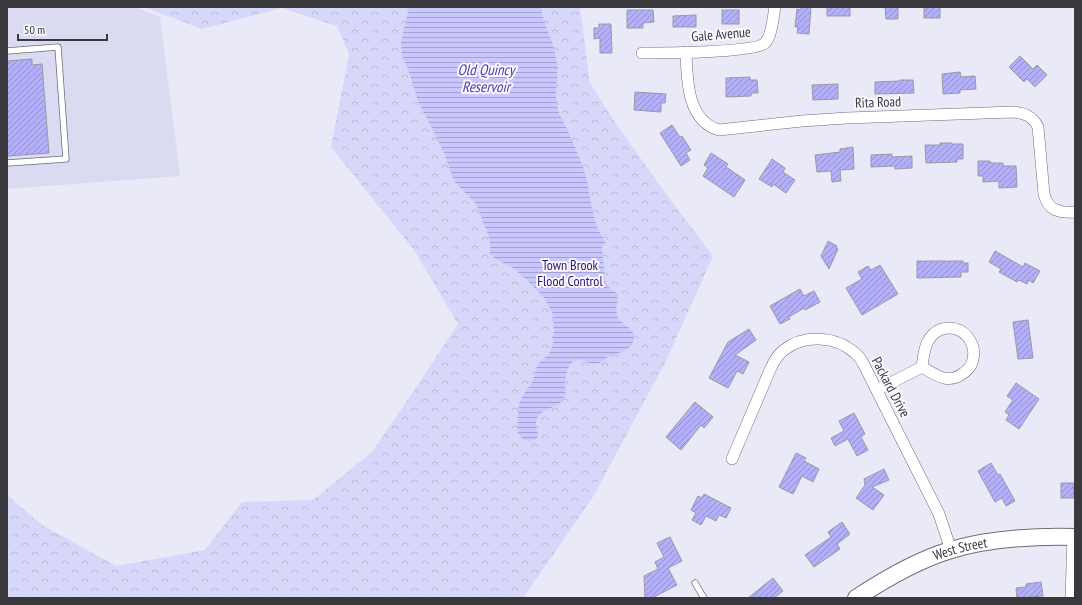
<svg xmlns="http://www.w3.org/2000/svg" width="1082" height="605" viewBox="0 0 1082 605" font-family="'PT Sans Narrow',sans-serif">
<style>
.built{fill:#dadaf0}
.park{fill:url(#park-crowns)}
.water{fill:url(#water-rules)}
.building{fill:url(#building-hatch);stroke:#9999a6}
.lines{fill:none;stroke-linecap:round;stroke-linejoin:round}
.lane-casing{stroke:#6d6c79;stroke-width:7}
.street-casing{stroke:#6d6c79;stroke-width:12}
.secondary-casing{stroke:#6d6c79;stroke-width:18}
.lane{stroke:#fff;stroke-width:5.5}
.street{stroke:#fff;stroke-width:11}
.secondary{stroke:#fff;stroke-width:16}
.labels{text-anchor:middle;stroke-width:4;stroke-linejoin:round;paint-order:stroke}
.street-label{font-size:14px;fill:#38383d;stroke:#f8f8fe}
.park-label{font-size:14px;fill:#2f1075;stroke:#f8f8fe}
.water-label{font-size:15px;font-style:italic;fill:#5240a5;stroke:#f8f8fe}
</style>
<defs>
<pattern id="park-crowns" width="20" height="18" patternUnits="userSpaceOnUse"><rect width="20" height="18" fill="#d7d7fa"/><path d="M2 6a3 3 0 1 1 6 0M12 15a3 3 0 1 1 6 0" fill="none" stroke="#b9b9d7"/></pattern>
<pattern id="water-rules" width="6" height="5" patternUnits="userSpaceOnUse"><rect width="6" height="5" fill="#c9c7fd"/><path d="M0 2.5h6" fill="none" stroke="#a4a3ce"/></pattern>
<pattern id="building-hatch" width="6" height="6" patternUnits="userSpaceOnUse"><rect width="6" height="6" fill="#b4b0f7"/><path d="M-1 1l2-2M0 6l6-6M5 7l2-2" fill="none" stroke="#9390c9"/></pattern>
</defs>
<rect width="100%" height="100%" fill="#eae9f8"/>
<!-- built -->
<polygon class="built" points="12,7 135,7 160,17 180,176 7,189 7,9"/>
<!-- park -->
<polygon class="park" points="144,7 580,7 590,83 619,128 658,183 713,256 666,361 593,497 523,598 7,598 7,495 42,525 116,566 205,550 242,502 313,500 372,452 409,398 458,324 414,250 331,147 349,54 337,26 282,8 202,29"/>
<!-- water -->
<path class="water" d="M409,7H541C543,24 553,39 556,57C560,73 554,89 557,105C558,112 562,119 565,125C571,139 578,153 583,167C592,193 589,218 606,243L602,247L605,282L610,289L618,294C618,301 615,308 617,315C620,326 639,328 633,342C629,352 619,352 610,356C604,358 602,364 594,364C588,364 581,357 574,361C568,364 565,376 565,383C565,388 567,393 564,398C559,410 534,407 536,426C536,430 539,433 538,437C534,441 530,441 524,440L518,434L517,426L519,404L525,392L530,386L533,380L537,366L540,362L548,355L553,345L554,330L552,312L545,299L527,280L513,268L494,258L490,254V243L489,237L478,209L475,203L455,182L452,175L442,148L418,101L409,72L402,55L401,42Z"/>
<!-- building -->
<g class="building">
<polygon points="801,7 811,7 809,34 797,33 798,27 795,27 797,9 801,10"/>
<rect x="827" y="7" width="23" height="9"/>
<polygon points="885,7 898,7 898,19 886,19"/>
<rect x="924" y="7" width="16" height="11"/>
<polygon points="627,10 653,10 654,22 643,23 643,28 627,28"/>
<rect x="722" y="10" width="17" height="14"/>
<polygon points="696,15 696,27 673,27 673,16"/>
<polygon points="599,24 611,24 612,53 600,53 600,38 594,39 594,28 599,28"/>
<polygon points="1020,56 1033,69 1037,65 1047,75 1035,87 1027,79 1024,82 1009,67"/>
<polygon points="32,59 32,65 42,64 49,153 7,156 7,61"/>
<polygon points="960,72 961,77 975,76 976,89 960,90 960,93 943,94 942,74"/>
<polygon points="750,77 750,80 757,80 758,93 751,93 751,96 726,97 726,78"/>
<polygon points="900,80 913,80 914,93 875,94 875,82 900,81"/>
<polygon points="838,84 838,99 813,100 812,85"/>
<polygon points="635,92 666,94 665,103 661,103 661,112 634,110"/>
<polygon points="672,125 680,137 682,136 691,150 686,153 690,160 681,166 660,133"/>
<polygon points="940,143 952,143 952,144 963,144 963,159 957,159 957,162 926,163 925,145 940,145"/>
<polygon points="853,147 854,169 840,170 841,181 832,182 831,171 817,172 815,155 840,152 840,149"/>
<polygon points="711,153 728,164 726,167 745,180 734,197 703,176 708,168 704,165"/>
<polygon points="892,154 892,157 912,156 912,168 895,169 895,166 871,167 871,155"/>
<polygon points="772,159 785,168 783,172 795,180 786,193 773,184 772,187 759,179"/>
<polygon points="978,161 990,161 991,163 1003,163 1003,166 1016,166 1017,187 999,188 999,181 983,182 983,176 978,176"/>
<polygon points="828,241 837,246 836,248 838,249 829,269 821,256"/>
<polygon points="995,251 1023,267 1025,263 1040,271 1033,283 1029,280 1027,284 1019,280 1017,282 999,272 1001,269 989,262"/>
<polygon points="917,261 963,261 963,263 968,263 968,272 961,272 961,277 917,278"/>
<polygon points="880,265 898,294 862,315 846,288 862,279 858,272 868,266 871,270"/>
<polygon points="800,289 804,296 814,291 820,302 805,310 804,308 789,317 790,319 780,324 770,306"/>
<polygon points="1028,320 1033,358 1018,359 1013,322"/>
<polygon points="749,329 756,340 735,355 749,362 743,374 737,371 728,388 709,378 728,342"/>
<polygon points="1016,383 1039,399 1019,429 1006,420 1009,415 1005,412 1013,400 1007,396"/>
<polygon points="695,402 713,417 704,428 701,425 681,450 666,437"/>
<polygon points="854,413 865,434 861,437 868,450 857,456 848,439 835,446 831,438 844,431 839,421"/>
<polygon points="796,453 806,458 804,461 819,469 813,482 802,476 793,494 779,487"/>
<polygon points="991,463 998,475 1000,474 1015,501 1006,506 1002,498 995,502 978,471"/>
<polygon points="884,469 889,480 872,487 884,495 873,510 856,498 865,485 864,479"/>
<rect x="1061" y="483" width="13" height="15"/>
<polygon points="704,494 731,508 726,518 719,515 716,521 706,516 701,525 692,520 696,513 691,510 698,496 702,498"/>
<polygon points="842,522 850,534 837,544 840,549 814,567 805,555 831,537 828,532"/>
<polygon points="670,537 682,561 668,568 677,585 652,598 645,598 644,576 658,569 655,562 664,557 657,543"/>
<polygon points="773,578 783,591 774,598 748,598"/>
<polygon points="1041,582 1043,596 1017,598 1016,588 1026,587 1026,584"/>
</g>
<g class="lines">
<defs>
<g id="lane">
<polyline points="7,51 58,47 66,159 7,163"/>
<polyline points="695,583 704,598"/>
</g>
<g id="street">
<path d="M686,52C687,79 687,121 719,130L802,121L847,118L1013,112C1024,113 1033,116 1038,127L1044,194C1048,211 1060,213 1075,212"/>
<path d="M642,53C661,53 755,53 765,43C772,36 773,17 775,7"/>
<path d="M877,390L922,367C929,371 936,376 944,378C950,379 957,378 962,374C986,360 970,321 942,329C925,335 924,352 922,367"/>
<path d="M732,459L770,370C773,363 777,355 784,350C804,334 836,336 855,353C859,356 862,361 864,365L939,514L951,550"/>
<polyline points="1071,598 1073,537"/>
</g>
<g id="secondary">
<path id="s1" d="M856,598C885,579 917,560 951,550C988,539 1036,536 1075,537"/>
</g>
</defs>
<!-- lane casing -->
<use href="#lane" class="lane-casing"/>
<!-- street casing -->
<use href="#street" class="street-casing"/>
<!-- secondary casing -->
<use href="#secondary" class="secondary-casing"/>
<!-- lane -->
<use href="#lane" class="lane"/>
<!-- street -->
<use href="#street" class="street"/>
<!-- secondary -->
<use href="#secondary" class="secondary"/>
</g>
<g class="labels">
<!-- street labels -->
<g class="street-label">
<text transform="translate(721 34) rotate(-5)" y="5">Gale Avenue</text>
<text transform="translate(878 102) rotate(-2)" y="5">Rita Road</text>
<text transform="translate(891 387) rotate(62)" y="5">Packard Drive</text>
<text dy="5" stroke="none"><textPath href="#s1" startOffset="116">West Street</textPath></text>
</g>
<!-- park labels -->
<g class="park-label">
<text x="570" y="270">Town Brook<tspan x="570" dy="16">Flood Control</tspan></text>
</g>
<!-- water labels -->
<g class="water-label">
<text x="486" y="75">Old Quincy<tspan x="486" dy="17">Reservoir</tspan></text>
</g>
</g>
<!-- border -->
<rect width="1082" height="605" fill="none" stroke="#38383d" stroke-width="16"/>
<!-- scale -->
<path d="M18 34v6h89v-6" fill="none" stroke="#38383d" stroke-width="2"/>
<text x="24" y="34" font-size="12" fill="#38383d" stroke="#f8f8fe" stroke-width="3" paint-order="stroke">50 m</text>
</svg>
